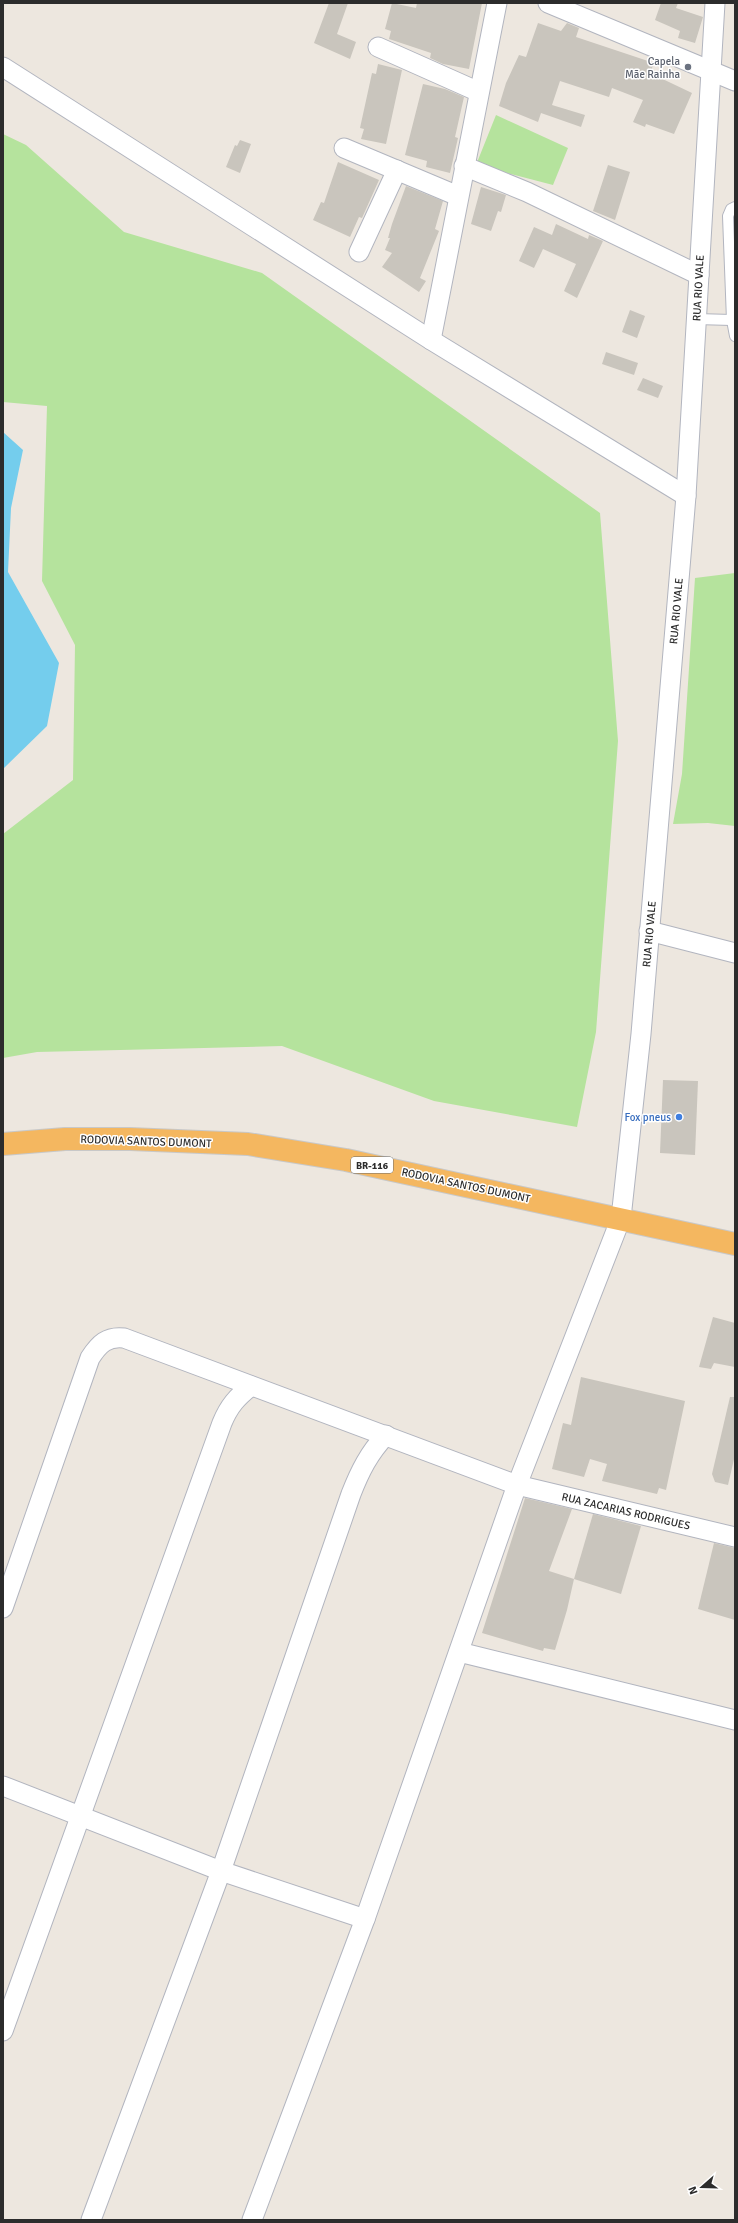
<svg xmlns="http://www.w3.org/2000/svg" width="738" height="2223" viewBox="0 0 738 2223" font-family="Signika,sans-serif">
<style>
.green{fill:#b5e39d}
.water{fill:#74cded}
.building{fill:#c9c5bd}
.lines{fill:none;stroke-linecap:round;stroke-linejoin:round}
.service-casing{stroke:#b2b5bf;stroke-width:12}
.minor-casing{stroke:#b2b5bf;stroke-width:21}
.trunk-casing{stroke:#c8c8c8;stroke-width:24}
.service{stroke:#fff;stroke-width:10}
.minor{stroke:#fff;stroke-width:19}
.trunk{stroke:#f4b760;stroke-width:22}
.worship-dot{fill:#6b7280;stroke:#fff;stroke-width:1.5}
.shop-dot{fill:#3f7fe0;stroke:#fff;stroke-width:1.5}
.labels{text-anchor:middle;stroke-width:3;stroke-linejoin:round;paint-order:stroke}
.shield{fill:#fff;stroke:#6b6b6b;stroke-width:1}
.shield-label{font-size:10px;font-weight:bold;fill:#2c2c2c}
.worship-label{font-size:11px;fill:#5b616d;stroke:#fff;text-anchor:end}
.street-label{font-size:11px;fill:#2c2c2c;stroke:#fff}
.shop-label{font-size:11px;fill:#366cbe;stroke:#fff;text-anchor:end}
</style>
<rect width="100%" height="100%" fill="#ede7df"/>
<!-- green -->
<g class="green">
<polygon points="496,115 568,148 553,185 476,165"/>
<polygon points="3,134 26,145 124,232 262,273 600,513 618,741 596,1032 577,1127 434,1101 282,1046 37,1052 3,1058 3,834 73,780 75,645 42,581 47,406 3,402"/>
<polygon points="735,573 735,826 708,823 673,824 682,774 695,578"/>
</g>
<!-- water -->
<polygon class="water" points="3,432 23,450 11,508 8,572 59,663 47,726 3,769"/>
<!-- building -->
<g class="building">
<polygon points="329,3 348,3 337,34 356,42 350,59 314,43"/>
<polygon points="392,3 416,8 417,3 482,3 469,69 443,64 430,58 431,53 389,39 391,31 385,29"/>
<polygon points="661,3 678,3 676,8 703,17 695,43 678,38 680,31 655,20"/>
<polygon points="538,23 561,31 567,23 579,28 576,37 654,63 650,73 692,93 674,134 646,124 645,127 633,122 643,100 612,88 609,97 560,81 552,105 585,115 581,127 541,113 538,122 499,106 506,83 519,55 526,57"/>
<polygon points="378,64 402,70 386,144 361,139 364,129 360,128 372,73 376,74"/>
<polygon points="423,84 445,89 464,97 455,137 458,138 450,173 426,167 427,161 405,155"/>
<polygon points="240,140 251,144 240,173 226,167 235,145 237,146"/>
<polygon points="338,162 379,180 362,218 359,217 350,237 313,220 321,202 324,203"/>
<polygon points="608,165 630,172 615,220 593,211"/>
<polygon points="406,186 443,201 435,229 439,231 420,278 426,281 419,292 382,267 392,253 385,250 390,238 388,238 392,224"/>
<polygon points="481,187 506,195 501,212 498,211 491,231 471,224"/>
<polygon points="556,224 588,239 589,235 603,241 577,298 564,291 576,264 543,249 534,268 519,261 534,227 552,235"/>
<polygon points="630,310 645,316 637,338 622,332"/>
<polygon points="606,352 638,363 634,375 602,364"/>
<polygon points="643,378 663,386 658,398 637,390"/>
<polygon points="663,1080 698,1081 695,1155 660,1153"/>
<polygon points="713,1317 735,1323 735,1367 714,1363 711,1369 699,1367"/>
<polygon points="581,1377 685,1401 666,1490 659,1488 657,1494 602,1481 607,1464 590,1459 584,1477 552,1469 563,1423 571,1425"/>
<polygon points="730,1397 735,1397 735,1455 728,1485 715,1482 712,1474"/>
<polygon points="525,1498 572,1509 549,1571 574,1579 567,1610 555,1650 544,1648 543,1651 482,1633"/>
<polygon points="593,1514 641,1526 621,1594 574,1579"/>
<polygon points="714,1543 735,1548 735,1620 698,1609"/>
</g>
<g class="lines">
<defs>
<g id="service">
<polyline points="735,207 731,209 728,216 732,320 735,336"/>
<polyline points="696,319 732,320"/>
</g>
<g id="minor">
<polyline points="548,3 735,81"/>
<polyline points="378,47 479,92"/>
<polyline points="3,67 431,340 686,496"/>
<polyline points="344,148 458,196"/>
<polyline points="464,166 527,192 699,275"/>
<polyline points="359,252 397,170"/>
<polyline points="431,340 497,3"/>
<polyline points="649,931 735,953"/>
<path d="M3,1608L90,1358C99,1344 107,1336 124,1338L517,1485L735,1537"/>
<polyline points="459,1652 735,1720"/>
<polyline points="3,1786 221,1871 365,1919"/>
<path d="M3,2031L222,1423C229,1406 237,1397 251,1386"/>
<path d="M91,2220L221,1871L351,1494C360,1471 369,1453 386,1435"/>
<polyline points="252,2220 365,1919 517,1485 621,1218 641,1034 686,496 715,3"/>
</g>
<polyline id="trunk" points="3,1144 65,1139 130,1139 248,1144 346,1160 735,1244"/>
</defs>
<!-- service casing -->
<use href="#service" class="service-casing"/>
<!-- minor casing -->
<use href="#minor" class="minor-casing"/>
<!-- trunk casing -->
<use href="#trunk" class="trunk-casing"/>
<!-- service -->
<use href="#service" class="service"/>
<!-- minor -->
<use href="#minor" class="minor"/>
<!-- trunk -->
<use href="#trunk" class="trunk"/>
</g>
<!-- markers -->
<circle class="worship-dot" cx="688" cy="67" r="4"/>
<circle class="shop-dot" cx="679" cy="1117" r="4"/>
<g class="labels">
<!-- shield labels -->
<rect class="shield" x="351" y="1157" width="42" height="16" rx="3"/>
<g class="shield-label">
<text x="372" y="1169">BR-116</text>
</g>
<!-- worship labels -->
<g class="worship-label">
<text x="680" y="65">Capela<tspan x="680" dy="13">Mãe Rainha</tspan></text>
</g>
<!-- street labels -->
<g class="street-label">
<text transform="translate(698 288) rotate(-87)" y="4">RUA RIO VALE</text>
<text transform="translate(676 611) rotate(-85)" y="4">RUA RIO VALE</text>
<text transform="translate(649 934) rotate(-85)" y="4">RUA RIO VALE</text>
<text transform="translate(146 1141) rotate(2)" y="4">RODOVIA SANTOS DUMONT</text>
<text transform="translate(466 1185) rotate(12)" y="4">RODOVIA SANTOS DUMONT</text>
<text transform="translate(626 1511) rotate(13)" y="4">RUA ZACARIAS RODRIGUES</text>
</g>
<!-- shop labels -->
<g class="shop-label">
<text x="671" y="1121">Fox pneus</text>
</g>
</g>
<!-- border -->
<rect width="738" height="2223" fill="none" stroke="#2c2c2c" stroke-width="8"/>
<!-- north arrow -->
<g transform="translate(702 2187) rotate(250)" stroke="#ffffff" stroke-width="3" paint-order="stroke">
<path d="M0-3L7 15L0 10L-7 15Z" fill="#2c2c2c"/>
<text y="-6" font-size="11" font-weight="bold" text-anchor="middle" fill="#2c2c2c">N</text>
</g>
</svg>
